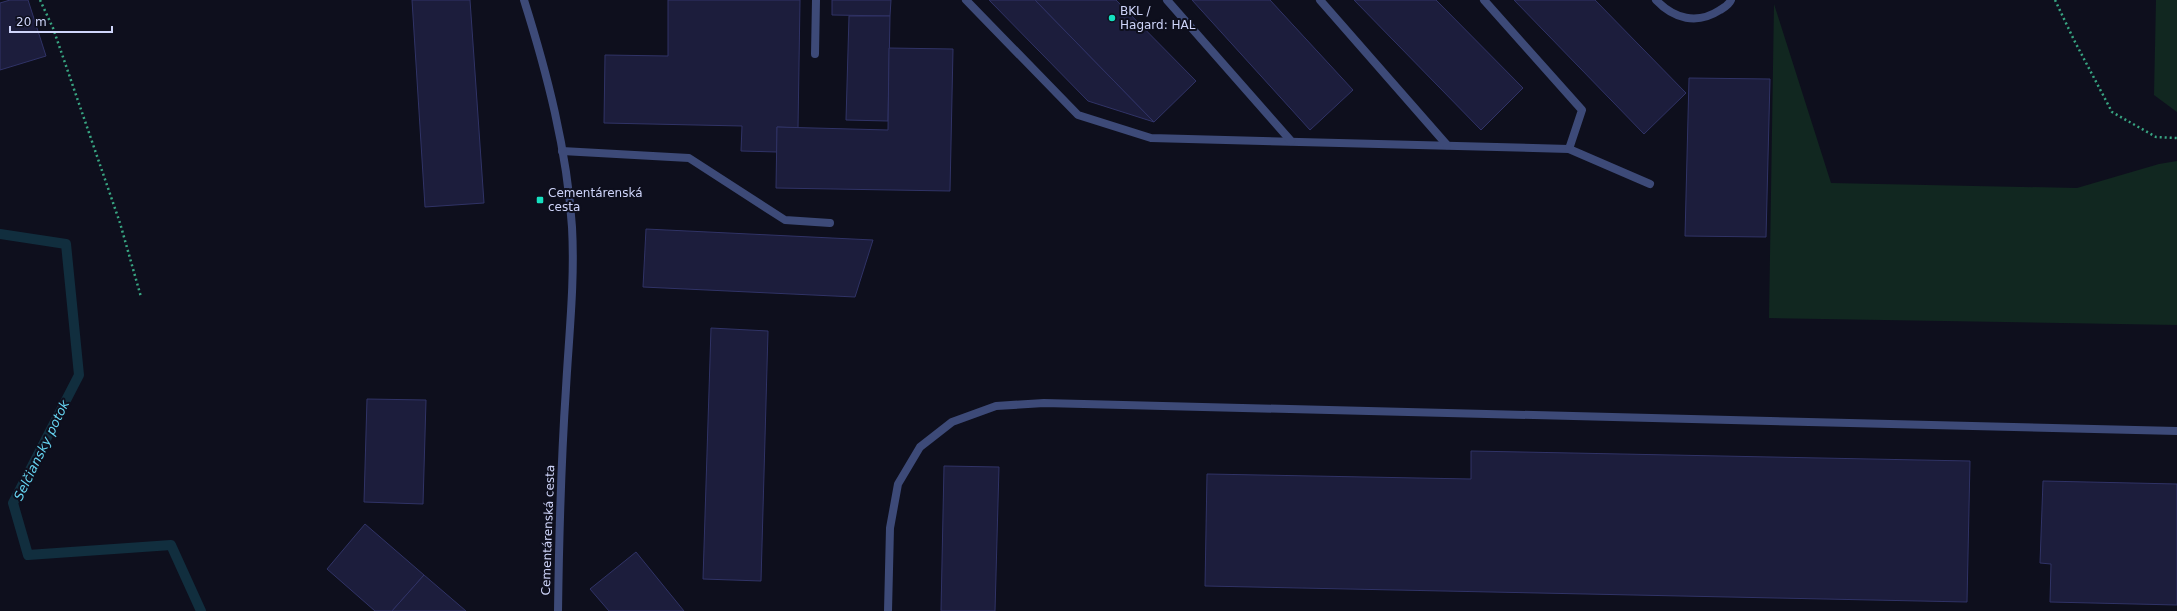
<svg xmlns="http://www.w3.org/2000/svg" width="2177" height="611" viewBox="0 0 2177 611" font-family="'DejaVu Sans',sans-serif">
<style>
.green{fill:#112720}
.lines{fill:none;stroke-linecap:round;stroke-linejoin:round}
.stream{stroke:#112e3e;stroke-width:10}
.building{fill:#1c1d3c;stroke:#303366}
.path{stroke:#38a582;stroke-width:2.5;stroke-dasharray:2 3;stroke-linecap:butt}
.service{stroke:#3d4a78;stroke-width:8}
.minor{stroke:#3d4a78;stroke-width:8}
.poi-dot{fill:#15e0c0;stroke:#0e0f1d;stroke-width:1.5}
.labels{text-anchor:middle;stroke-width:4;stroke-linejoin:round;paint-order:stroke}
.poi-label{font-size:12px;fill:#cfd5fa;stroke:#0e0f1d;text-anchor:start}
.street-label{font-size:12px;fill:#cfd5fa;stroke:#0e0f1d}
.water-label{font-size:13px;font-style:italic;fill:#66d4f1;stroke:#0e0f1d}
</style>
<rect width="100%" height="100%" fill="#0e0f1d"/>
<!-- green -->
<g class="green">
<polygon points="2156,0 2177,0 2177,112 2154,95"/>
<polygon points="1774,4 1831,183 2077,188 2159,164 2177,161 2177,325 1769,318"/>
</g>
<g class="lines">
<!-- stream -->
<polyline class="stream" points="0,234 66,244 79,375 13,503 28,555 171,545 201,611"/>
</g>
<!-- building -->
<g class="building">
<polygon points="10,0 28,0 46,56 0,70 0,3"/>
<polygon points="412,0 470,0 484,203 425,207"/>
<polygon points="668,0 800,0 798,128 777,127 777,152 741,151 742,126 604,123 605,55 668,56"/>
<polygon points="832,0 891,0 890,16 832,15"/>
<polygon points="989,0 1035,0 1154,122 1088,101"/>
<polygon points="1035,0 1116,0 1196,81 1154,122"/>
<polygon points="1192,0 1270,0 1353,90 1310,130"/>
<polygon points="1354,0 1436,0 1523,88 1481,130"/>
<polygon points="1514,0 1595,0 1686,93 1644,134"/>
<polygon points="849,16 890,16 888,121 846,120"/>
<polygon points="889,48 953,49 950,191 776,188 777,127 888,130"/>
<polygon points="1689,78 1770,79 1766,237 1685,236"/>
<polygon points="646,229 873,240 855,297 643,287"/>
<polygon points="711,328 768,331 761,581 703,579"/>
<polygon points="367,399 426,400 423,504 364,502"/>
<polygon points="1471,451 1970,461 1967,602 1205,586 1207,474 1471,479"/>
<polygon points="944,466 999,467 995,611 941,611"/>
<polygon points="2043,481 2177,484 2177,605 2050,602 2051,564 2040,563"/>
<polygon points="365,524 424,575 392,611 375,611 327,569"/>
<polygon points="636,552 684,611 609,611 590,589"/>
<polygon points="424,575 466,611 392,611"/>
</g>
<g class="lines">
<!-- path -->
<g class="path">
<polyline points="40,0 53,28 120,223 141,297"/>
<polyline points="2055,0 2074,40 2112,112 2156,137 2177,138"/>
</g>
<!-- service -->
<g class="service">
<polyline points="966,0 1078,115 1151,138 1569,149 1582,110 1484,0"/>
<polyline points="1167,0 1291,141"/>
<polyline points="1320,0 1447,145"/>
<path d="M1656,0C1674,19 1697,25 1720,10C1725,7 1729,5 1731,0"/>
<polyline points="815,54 816,0"/>
<polyline points="1569,149 1650,184"/>
<polyline points="562,151 689,158 785,220 830,223"/>
<polyline points="888,611 890,528 898,484 920,447 952,422 996,406 1044,403 2177,431"/>
</g>
<!-- minor -->
<path class="minor" d="M524,0C547,73 567,150 572,227C575,281 569,334 566,388C561,462 559,537 558,611"/>
</g>
<!-- markers -->
<g class="poi-dot">
<circle cx="1112" cy="18" r="4"/>
<rect x="536" y="196" width="8" height="8" rx="2"/>
</g>
<g class="labels">
<!-- poi labels -->
<g class="poi-label">
<text x="1120" y="15">BKL /<tspan x="1120" dy="14">Hagard: HAL</tspan></text>
<text x="548" y="197">Cementárenská<tspan x="548" dy="14">cesta</tspan></text>
</g>
<!-- street labels -->
<g class="street-label">
<text transform="translate(548 530) rotate(-88)" y="4">Cementárenská cesta</text>
</g>
<!-- water labels -->
<g class="water-label">
<text transform="translate(41 450) rotate(-64)" y="5">Selčiansky potok</text>
</g>
</g>
<!-- scale -->
<path d="M10 26v6h102v-6" fill="none" stroke="#cfd5fa" stroke-width="2"/>
<text x="16" y="26" font-size="12" fill="#cfd5fa" stroke="#0e0f1d" stroke-width="3" paint-order="stroke">20 m</text>
</svg>
